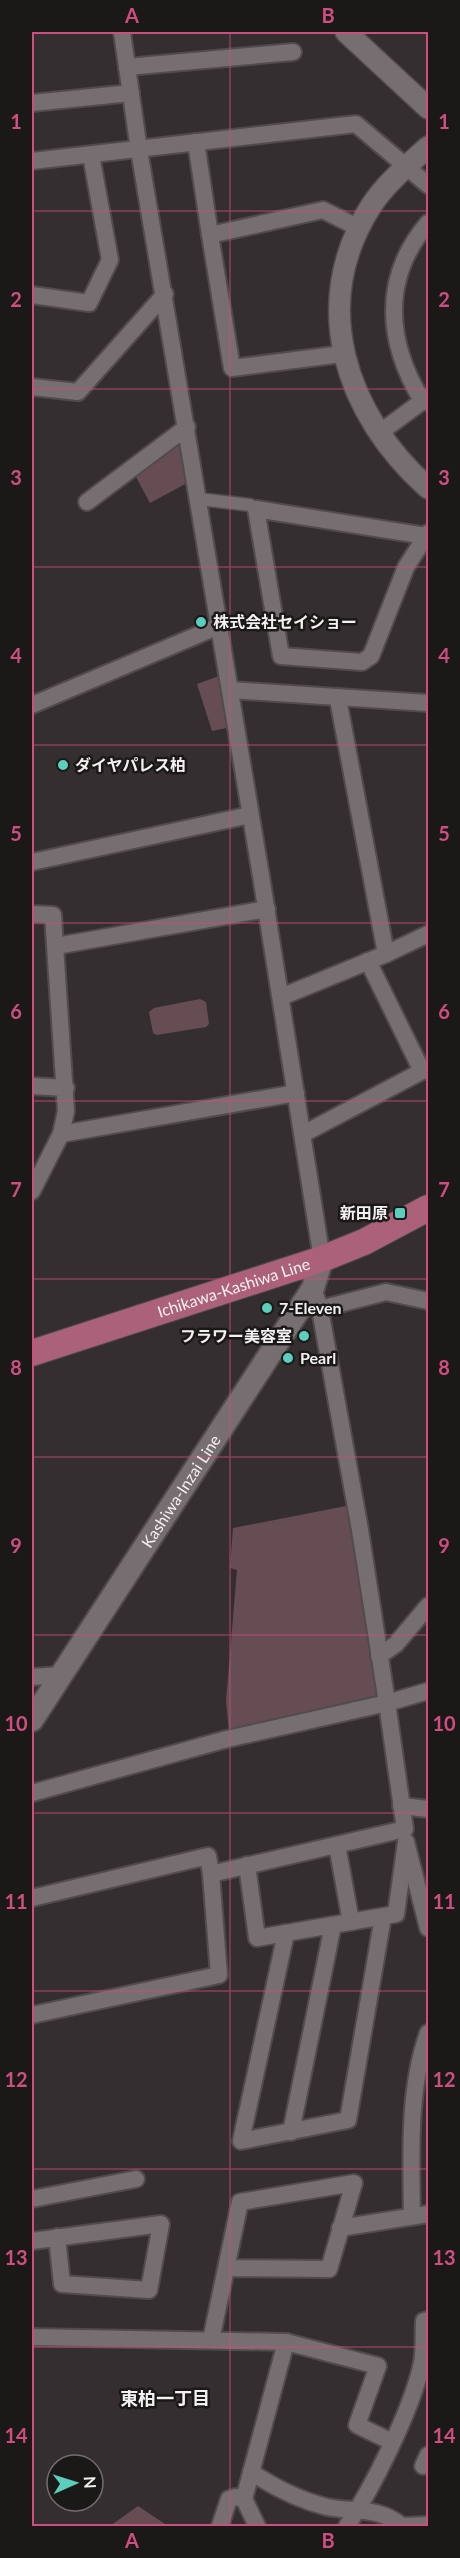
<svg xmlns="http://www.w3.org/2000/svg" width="460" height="2558" viewBox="0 0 460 2558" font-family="Lato,'Noto Sans JP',sans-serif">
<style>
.green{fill:#664d54}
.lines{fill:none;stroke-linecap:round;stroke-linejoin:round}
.pedestrian-casing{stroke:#514b4c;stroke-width:15}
.minor-casing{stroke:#514b4c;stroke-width:20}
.tertiary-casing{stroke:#514b4c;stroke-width:24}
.secondary-casing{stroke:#514b4c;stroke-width:26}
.primary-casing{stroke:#514b4c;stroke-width:28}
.pedestrian{stroke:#766e70;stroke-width:12}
.minor{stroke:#766e70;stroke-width:16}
.tertiary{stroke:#766e70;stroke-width:21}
.secondary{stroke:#766e70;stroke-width:22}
.primary{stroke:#ab617a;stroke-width:26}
.grid{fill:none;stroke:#ce4e80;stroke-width:1.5;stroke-opacity:0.55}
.poi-dot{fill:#5bcebc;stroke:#1b1818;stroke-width:2}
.labels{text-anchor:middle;stroke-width:5;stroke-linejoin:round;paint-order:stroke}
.poi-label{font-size:16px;font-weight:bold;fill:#f4f0f1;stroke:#1b1818;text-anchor:start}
.street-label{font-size:16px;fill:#f4f0f1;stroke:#1b1818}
.neighbourhood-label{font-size:18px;font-weight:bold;fill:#f4f0f1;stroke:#1b1818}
.neatline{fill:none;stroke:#ce4e80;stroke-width:2}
.grid-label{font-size:20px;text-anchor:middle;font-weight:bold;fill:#ce4e80}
</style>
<rect width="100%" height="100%" fill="#352e30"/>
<!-- green -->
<g class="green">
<polygon points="179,440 187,483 150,503 135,475"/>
<polygon points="222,675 231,727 212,731 197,684"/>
<polygon points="200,999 206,1002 209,1024 206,1027 157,1035 153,1033 149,1012 154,1008"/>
<polygon points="351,1505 383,1696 229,1732 226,1701 237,1570 230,1568 233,1528"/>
<polygon points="138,2506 168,2526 110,2526"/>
</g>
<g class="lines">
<defs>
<polyline id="pedestrian" points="199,499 250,505 256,509"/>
<g id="minor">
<polyline points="122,32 139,150 261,876 322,1259"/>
<polyline points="127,67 293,52"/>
<polyline points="32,103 131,93"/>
<polyline points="196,142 210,235"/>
<polyline points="32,161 356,124 428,185"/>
<polyline points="32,295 89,303 110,260 91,155"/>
<polyline points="342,354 232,368 210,235 323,210 359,228"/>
<polyline points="32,387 78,392 165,294"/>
<path d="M423,402C386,342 381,278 428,223"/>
<polyline points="378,434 428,397"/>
<polyline points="87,502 187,427"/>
<polyline points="426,536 256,509 281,656 362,662 371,656 406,567 426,536 428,533"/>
<polyline points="230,690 428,703"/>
<polyline points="338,699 386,954"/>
<polyline points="32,705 219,626"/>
<polyline points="32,862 250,815"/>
<polyline points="32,914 53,915 66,1111 61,1134 32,1191"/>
<polyline points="56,946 267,909"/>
<polyline points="368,961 422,1071"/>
<polyline points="281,997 386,954 428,934"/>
<polyline points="32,1086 66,1088"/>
<polyline points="61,1134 296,1093"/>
<polyline points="303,1134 428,1068"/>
<polyline points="320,1309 386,1292 428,1301"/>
<polyline points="379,1656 396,1644 428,1606"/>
<polyline points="32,1677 61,1675"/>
<polyline points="32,1793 227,1739 387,1703 360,1530 320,1309 313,1288"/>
<polyline points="401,1806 428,1809"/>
<polyline points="406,1842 428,1928"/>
<polyline points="337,1845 351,1922"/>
<polyline points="247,1865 257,1938 396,1914 406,1842"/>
<polyline points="32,1898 208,1856 211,1874 405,1829 387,1703 428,1691"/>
<polyline points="286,1933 241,2141 348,2120 383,1917"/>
<polyline points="32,2015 219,1975 211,1874"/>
<polyline points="291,2132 333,1925"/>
<polyline points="32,2199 136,2179"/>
<path d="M412,2216C411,2156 408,2089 428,2033"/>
<polyline points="340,2228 428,2214"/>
<polyline points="32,2241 161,2224 149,2290 62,2284 57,2237"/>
<polyline points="32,2337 286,2342 378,2366 357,2425 392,2442"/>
<polyline points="211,2340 240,2202 354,2183 329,2269 226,2268"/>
<polyline points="423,2466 428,2455"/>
<path d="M251,2472C275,2488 299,2500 327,2507C357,2513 377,2506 402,2526"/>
<polyline points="220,2526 229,2499 235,2497 244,2499"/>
<polyline points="257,2526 244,2499 286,2342"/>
<path d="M347,2526C373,2487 410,2413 421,2367C425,2353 423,2335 424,2321L428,2320"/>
<polyline points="402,2526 428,2525"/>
</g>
<g id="tertiary">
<polyline points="346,32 428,108"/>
<path d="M428,147C408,165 386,183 371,206C308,305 346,415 428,488"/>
</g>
<g id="secondary">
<path id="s1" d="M32,1720L313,1288L322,1259"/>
</g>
<g id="primary">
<path id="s2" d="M32,1353L322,1259L364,1242L428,1208"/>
</g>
</defs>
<!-- pedestrian casing -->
<use href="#pedestrian" class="pedestrian-casing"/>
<!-- minor casing -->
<use href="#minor" class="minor-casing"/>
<!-- tertiary casing -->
<use href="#tertiary" class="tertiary-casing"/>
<!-- secondary casing -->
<use href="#secondary" class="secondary-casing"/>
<!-- primary casing -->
<use href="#primary" class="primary-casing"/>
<!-- pedestrian -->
<use href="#pedestrian" class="pedestrian"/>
<!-- minor -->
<use href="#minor" class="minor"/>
<!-- tertiary -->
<use href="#tertiary" class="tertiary"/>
<!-- secondary -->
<use href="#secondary" class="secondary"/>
<!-- primary -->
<use href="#primary" class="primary"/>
</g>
<!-- grid -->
<path class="grid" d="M230,32V2526M32,211H428M32,389H428M32,567H428M32,745H428M32,923H428M32,1101H428M32,1279H428M32,1457H428M32,1635H428M32,1813H428M32,1991H428M32,2169H428M32,2347H428"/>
<!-- markers -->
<g class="poi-dot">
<circle cx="201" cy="622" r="6"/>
<circle cx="63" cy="765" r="6"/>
<rect x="394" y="1207" width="12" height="12" rx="3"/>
<circle cx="267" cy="1308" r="6"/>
<circle cx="304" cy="1336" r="6"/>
<circle cx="288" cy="1358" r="6"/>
</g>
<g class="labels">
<!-- poi labels -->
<g class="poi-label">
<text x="213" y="628">株式会社セイショー</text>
<text x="75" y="771">ダイヤパレス柏</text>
<text x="388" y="1219" text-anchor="end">新田原</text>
<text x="279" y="1314">7-Eleven</text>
<text x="292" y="1342" text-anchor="end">フラワー美容室</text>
<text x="300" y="1364">Pearl</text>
</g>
<!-- street labels -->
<g class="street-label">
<text dy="6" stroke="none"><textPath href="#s2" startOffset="212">Ichikawa-Kashiwa Line</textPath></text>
<text dy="6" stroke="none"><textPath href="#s1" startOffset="273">Kashiwa-Inzai Line</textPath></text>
</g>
<!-- neighbourhood labels -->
<g class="neighbourhood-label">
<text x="165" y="2405">東柏一丁目</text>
</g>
</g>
<!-- border -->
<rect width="460" height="2558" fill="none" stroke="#1b1818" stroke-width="66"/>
<!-- north arrow -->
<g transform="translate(75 2483) rotate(87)"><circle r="28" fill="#1b1818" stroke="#726e6f" stroke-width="1.5"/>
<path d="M0-4.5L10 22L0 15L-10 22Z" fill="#5bcebc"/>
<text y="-9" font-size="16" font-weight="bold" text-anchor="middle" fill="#f4f0f1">N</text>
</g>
<rect x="33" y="33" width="394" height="2492" class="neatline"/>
<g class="grid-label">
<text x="132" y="23">A</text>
<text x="328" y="23">B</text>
<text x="16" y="129">1</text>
<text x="444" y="129">1</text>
<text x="16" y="307">2</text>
<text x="444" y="307">2</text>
<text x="16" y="485">3</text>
<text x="444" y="485">3</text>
<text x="16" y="663">4</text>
<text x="444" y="663">4</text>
<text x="16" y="841">5</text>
<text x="444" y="841">5</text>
<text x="16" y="1019">6</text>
<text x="444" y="1019">6</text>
<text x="16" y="1197">7</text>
<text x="444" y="1197">7</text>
<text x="16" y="1375">8</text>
<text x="444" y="1375">8</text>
<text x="16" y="1553">9</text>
<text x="444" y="1553">9</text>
<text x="16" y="1731">10</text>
<text x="444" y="1731">10</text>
<text x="16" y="1909">11</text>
<text x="444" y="1909">11</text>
<text x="16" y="2087">12</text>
<text x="444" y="2087">12</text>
<text x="16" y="2265">13</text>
<text x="444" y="2265">13</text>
<text x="16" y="2443">14</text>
<text x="444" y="2443">14</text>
<text x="132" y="2548">A</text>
<text x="328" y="2548">B</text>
</g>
</svg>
